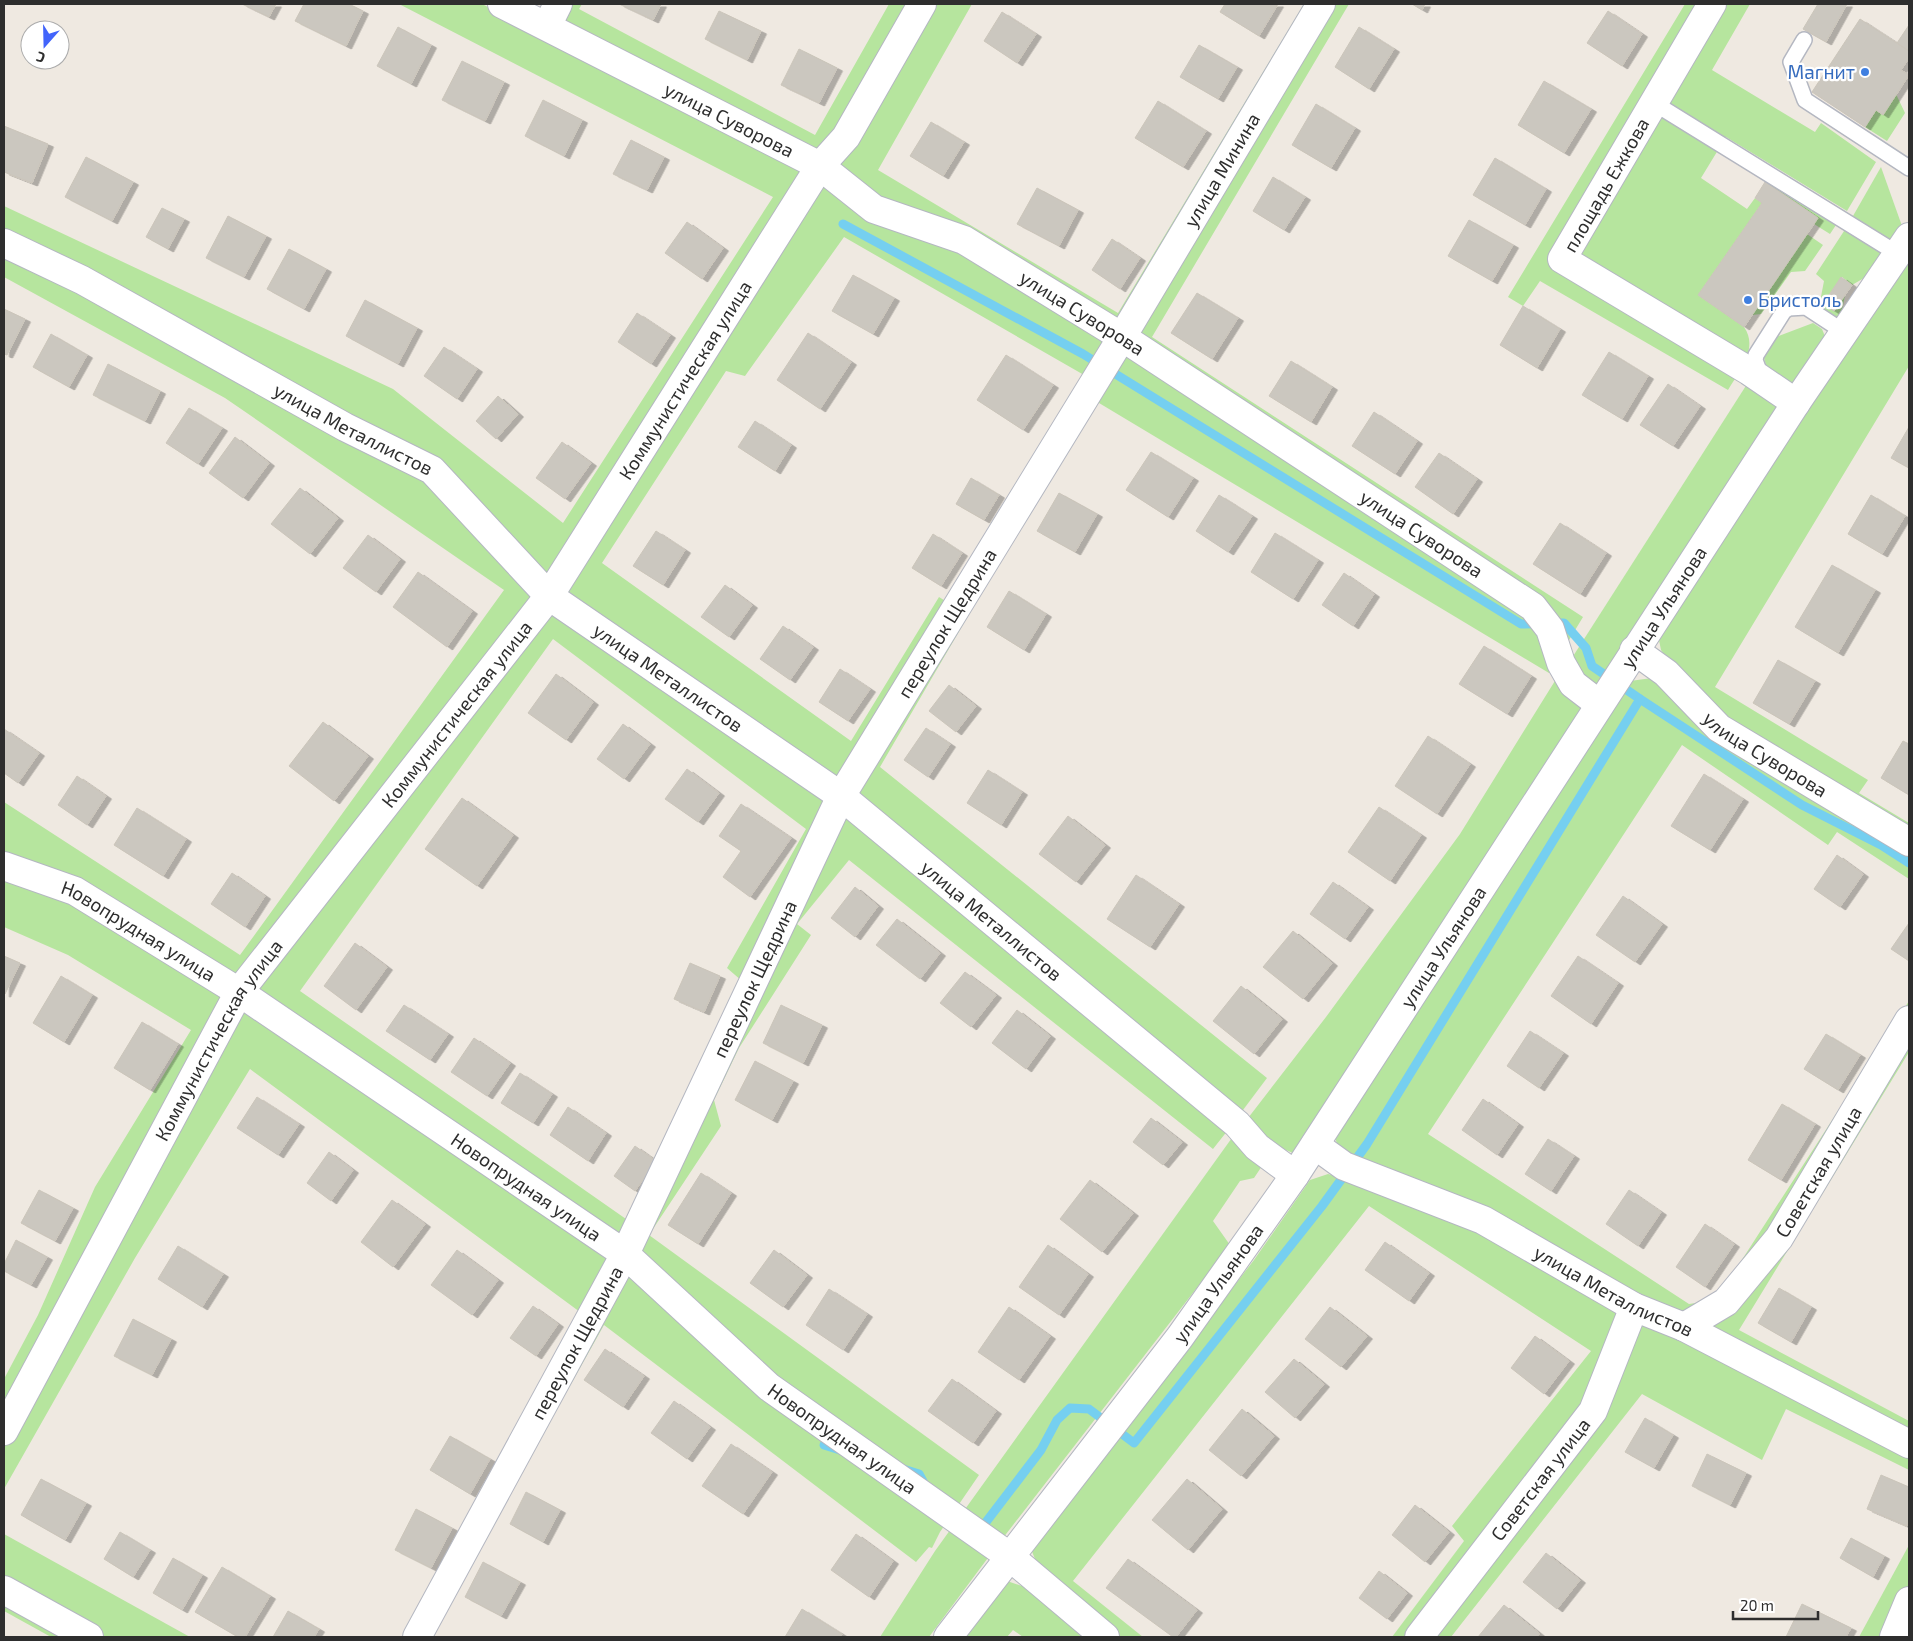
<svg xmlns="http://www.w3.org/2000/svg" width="1913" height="1641" viewBox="0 0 1913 1641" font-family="'Exo 2',sans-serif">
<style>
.green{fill:#b6e59e;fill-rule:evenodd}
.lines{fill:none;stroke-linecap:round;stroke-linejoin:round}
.stream{stroke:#75cff0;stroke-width:9}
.building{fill:#cbc7bf;stroke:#cbc5ba;filter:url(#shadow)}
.service-casing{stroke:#b4b7c1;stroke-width:18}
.minor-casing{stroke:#b4b7c1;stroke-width:30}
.service{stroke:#fff;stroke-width:15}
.minor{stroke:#fff;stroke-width:28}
.shop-dot{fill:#3f7fe0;stroke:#fff;stroke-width:2}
.labels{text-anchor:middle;stroke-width:4.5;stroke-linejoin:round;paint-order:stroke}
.shop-label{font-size:19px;fill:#366cbe;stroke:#fff;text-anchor:end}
.street-label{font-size:19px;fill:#2e2e2e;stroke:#fff}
</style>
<defs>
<filter id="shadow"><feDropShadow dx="5.5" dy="3" stdDeviation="0" flood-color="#0004"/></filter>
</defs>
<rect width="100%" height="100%" fill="#efe9e1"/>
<!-- green -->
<g class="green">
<polygon points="399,4 482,4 810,171 552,579 437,464 4,234 4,206 393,389 563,523 773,197"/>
<polygon points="564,4 582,4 579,9 815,135 889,4 912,4 818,156 555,21"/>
<polygon points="931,4 972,4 878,170 1118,313 1304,4 1314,4 1120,327 877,202 831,165"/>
<polygon points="1328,4 1349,4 1152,337 1583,617 1563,650 1556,627 1132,336"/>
<path d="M1685,4H1750L1712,70L1815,132L1821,123L1876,162L1847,211L1726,137L1701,178L1747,209L1755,198L1762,203L1698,295L1744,327C1759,348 1739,372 1728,390L1540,281L1523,306L1508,297Z"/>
<polygon points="1896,94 1905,113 1887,141 1865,127 1876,110 1883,115"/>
<polygon points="1881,167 1902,226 1892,242 1853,216"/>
<path d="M819,175L959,245L1108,338L841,788L573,602L566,588ZM844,237L1084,375L947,602L939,597L851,741L602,563L726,371L745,376Z"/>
<polygon points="1768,177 1838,222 1830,234 1814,224 1818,218 1765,182"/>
<polygon points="1846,228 1885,253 1871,274 1852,285 1842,277 1823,303 1834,311 1845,295 1841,316 1834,318 1819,307 1824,281 1816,274"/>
<polygon points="1807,234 1823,245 1805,271 1791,272 1761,314 1752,315"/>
<polygon points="4,251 429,477 536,589 529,608 236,985 4,859 4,802 240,955 504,590 225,398 4,277"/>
<polygon points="1909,259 1909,366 1715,687 1868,780 1859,793 1909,823 1909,833 1723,723 1671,664 1661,650 1658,635 1807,410"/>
<polygon points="1813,323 1822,329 1826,339 1791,388 1768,373 1763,354 1773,338"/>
<polygon points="1123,348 1527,612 1553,665 1549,673 1094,400 880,767 1267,1078 1240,1114 849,793"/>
<polygon points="1749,381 1780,404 1595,689 1570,661"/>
<polygon points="563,613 835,800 742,981 727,968 806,829 553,639 300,991 626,1219 623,1246 248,994 544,615"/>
<polygon points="1558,676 1568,692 1581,708 1293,1153 1267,1142 1245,1122 1326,1017 1460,834"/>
<polygon points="1652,678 1909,850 1909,879 1837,832 1828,845 1682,745 1428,1134 1689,1304 1716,1300 1909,1001 1909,1005 1772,1236 1722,1298 1690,1316 1671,1314 1339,1151 1335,1137 1630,681"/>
<polygon points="841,804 1228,1130 1213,1149 849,860 797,924 811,935 739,1048 714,1100 721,1126 649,1235 979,1475 940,1532 932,1548 929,1547 916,1562 604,1325 429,1637 631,1254"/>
<polygon points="4,875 71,898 229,997 4,1419 4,1379 38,1315 95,1187 191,1030 68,955 4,927"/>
<polygon points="243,1004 618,1256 580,1312 250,1069 135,1258 4,1489 4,1445"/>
<polygon points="1909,1027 1909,1052 1739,1330 1909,1421 1909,1438 1699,1327 1730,1306"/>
<polygon points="1234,1135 1262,1166 1254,1178 1240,1181 1213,1221 1230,1245 996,1547 929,1637 880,1637 935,1551"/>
<polygon points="1328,1174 1386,1191 1481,1226 1624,1310 1589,1407 1411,1637 1392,1637 1464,1541 1452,1526 1591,1351 1369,1206 1073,1581 1143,1637 1118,1637 1039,1569 1031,1549 1254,1260 1310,1180"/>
<polygon points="1636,1318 1909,1452 1909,1470 1786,1409 1762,1460 1642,1394 1451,1637 1428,1637 1600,1413"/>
<polygon points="4,1534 190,1637 103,1637 4,1582"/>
<polygon points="1909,1545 1909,1586 1889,1633 1887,1637 1859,1637"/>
<polygon points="1007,1581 1028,1588 1088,1637 1023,1637 1013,1630 1007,1637 965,1637"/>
<polygon points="4,1599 74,1637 51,1637 4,1611"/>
</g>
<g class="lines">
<!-- stream -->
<g class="stream">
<polyline points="843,224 1083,354 1521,624 1564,623 1586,648 1592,666 1640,699 1802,805 1881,845 1909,863"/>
<polyline points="824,1445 840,1450"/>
<polyline points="903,1469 919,1474 926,1487"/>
<polyline points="976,1527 983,1526 1041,1450 1057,1420 1070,1408 1089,1409 1134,1443 1322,1206 1367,1144 1640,699"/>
</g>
</g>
<!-- building -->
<g class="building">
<polygon points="242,4 276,4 269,17"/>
<polygon points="304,4 349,4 363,11 346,46 295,21"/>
<polygon points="619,4 661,4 653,20"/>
<polygon points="1225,4 1278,4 1259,36 1220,12"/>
<polygon points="1412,4 1425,4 1422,10"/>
<polygon points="1818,4 1847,4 1826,42 1803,29"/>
<polygon points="719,11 761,31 747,60 705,39"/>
<polygon points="1608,11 1642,34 1622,66 1587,43"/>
<polygon points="1002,12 1036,34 1017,63 984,41"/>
<polygon points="1860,19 1909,51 1909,58 1901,70 1909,75 1883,115 1876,110 1865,127 1812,92"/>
<polygon points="1909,25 1909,51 1897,43"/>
<polygon points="398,27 431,45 411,84 377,66"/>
<polygon points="1359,27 1394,49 1369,89 1335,67"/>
<polygon points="1199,45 1237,67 1218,99 1180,77"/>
<polygon points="799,49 837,68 819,103 781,85"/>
<polygon points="462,61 504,82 485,121 442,100"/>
<polygon points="1544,81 1591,109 1564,153 1518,125"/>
<polygon points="543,100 582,120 564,156 525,136"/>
<polygon points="1158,101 1206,131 1183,167 1135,138"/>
<polygon points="1316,104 1355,128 1331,168 1292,145"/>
<polygon points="931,122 964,142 943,176 910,156"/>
<polygon points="4,126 48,144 32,183 4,172"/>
<polygon points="631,140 664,157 647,190 613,174"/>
<polygon points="86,157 133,182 112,221 65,197"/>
<polygon points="1495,158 1546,189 1525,225 1473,195"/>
<polygon points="1273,177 1305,197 1284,230 1253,211"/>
<polygon points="1765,182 1818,218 1744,327 1698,295 1762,203 1755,198"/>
<polygon points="1037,188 1078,210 1059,246 1017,224"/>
<polygon points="162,208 184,219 168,249 146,237"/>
<polygon points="228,216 266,236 244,277 206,258"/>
<polygon points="1469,220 1513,245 1492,281 1448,256"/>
<polygon points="687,222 723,248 702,279 665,253"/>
<polygon points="1112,239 1140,258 1120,289 1092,270"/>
<polygon points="289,249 326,269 304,309 267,289"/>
<polygon points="853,275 894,298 873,334 832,311"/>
<polygon points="1841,277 1852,285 1834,311 1823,304"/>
<polygon points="1197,293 1238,318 1212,359 1171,333"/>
<polygon points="365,300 417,328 398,364 346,336"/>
<polygon points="1523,306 1560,329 1537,368 1500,345"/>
<polygon points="4,309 25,319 7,355 4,354"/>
<polygon points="637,313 670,335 651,364 618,342"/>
<polygon points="808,333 851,362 820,409 777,380"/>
<polygon points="51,334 87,355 69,387 33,367"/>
<polygon points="444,347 477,369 457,399 424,376"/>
<polygon points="1609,352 1648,376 1622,419 1582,395"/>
<polygon points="1006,355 1053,385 1023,430 977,400"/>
<polygon points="1291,361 1332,387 1311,422 1269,396"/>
<polygon points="108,364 160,391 145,421 93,395"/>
<polygon points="1668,384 1700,406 1673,446 1640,425"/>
<polygon points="498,396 518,414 496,439 476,421"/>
<polygon points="189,408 222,428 198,464 166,443"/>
<polygon points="1374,412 1417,441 1395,474 1352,446"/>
<polygon points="755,421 791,445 775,471 738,447"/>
<polygon points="1909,427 1909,468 1891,458"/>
<polygon points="235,437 269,463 243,498 209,473"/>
<polygon points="562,442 591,463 565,499 536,478"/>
<polygon points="1151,452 1193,478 1168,517 1126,490"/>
<polygon points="1439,453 1477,479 1453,514 1415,487"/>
<polygon points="971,478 999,495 984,520 956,504"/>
<polygon points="300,488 338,518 310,554 271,524"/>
<polygon points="1059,493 1097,514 1075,552 1037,531"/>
<polygon points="1219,495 1252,516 1228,552 1196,531"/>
<polygon points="1871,495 1905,516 1882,554 1848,534"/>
<polygon points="1560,523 1606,553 1580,594 1533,564"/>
<polygon points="656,531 685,550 663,585 633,566"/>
<polygon points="1275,533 1318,560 1293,599 1251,572"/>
<polygon points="933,534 962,553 941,586 912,568"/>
<polygon points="368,535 400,559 376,592 343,568"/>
<polygon points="1832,565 1875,590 1838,653 1795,627"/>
<polygon points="418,572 472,611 447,647 393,607"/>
<polygon points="1344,573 1374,594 1353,626 1322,605"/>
<polygon points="725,585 752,605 729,637 701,617"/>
<polygon points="1009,591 1046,614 1024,650 987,627"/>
<polygon points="783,626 813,647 790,680 760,659"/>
<polygon points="1484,646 1531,676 1507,714 1459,684"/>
<polygon points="1778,660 1815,681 1789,724 1753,703"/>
<polygon points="840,669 870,689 848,721 819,702"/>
<polygon points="556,674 593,702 566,740 528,713"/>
<polygon points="949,685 976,706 956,732 929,711"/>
<polygon points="323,722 368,756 334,801 289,766"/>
<polygon points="623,724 650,744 624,779 597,759"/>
<polygon points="926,728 950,744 928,777 904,760"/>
<polygon points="4,729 39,753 18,783 4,773"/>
<polygon points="1428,736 1470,764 1437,814 1395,786"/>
<polygon points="1903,741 1909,744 1909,795 1881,778"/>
<polygon points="687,769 719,793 698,822 665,799"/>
<polygon points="988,770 1022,792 1001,825 967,803"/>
<polygon points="1704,774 1743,799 1710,850 1671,826"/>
<polygon points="77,776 106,796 87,825 58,805"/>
<polygon points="462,798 513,835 477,886 425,849"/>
<polygon points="741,804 791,838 750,897 723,877 741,851 719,836"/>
<polygon points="1379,807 1421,835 1390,881 1348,852"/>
<polygon points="137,808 186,839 163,876 114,845"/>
<polygon points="1068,816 1105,845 1076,882 1039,854"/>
<polygon points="1837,855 1863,874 1840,907 1814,889"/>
<polygon points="232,873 265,896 245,927 211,904"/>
<polygon points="1136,875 1179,904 1150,947 1107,919"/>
<polygon points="1333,882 1368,907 1345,939 1310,914"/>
<polygon points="855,887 878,906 855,937 831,918"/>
<polygon points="1623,896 1662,924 1635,962 1596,935"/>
<polygon points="897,919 940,953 920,979 876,945"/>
<polygon points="1909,923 1909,961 1891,949"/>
<polygon points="1293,931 1332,963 1303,999 1263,967"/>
<polygon points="355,943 387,967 356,1010 324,986"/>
<polygon points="4,956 20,963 5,994 4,994"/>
<polygon points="1578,956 1618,983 1591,1024 1551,996"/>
<polygon points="690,963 720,976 704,1012 674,999"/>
<polygon points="965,972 996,995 971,1027 940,1003"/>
<polygon points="61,976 92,995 64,1042 33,1023"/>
<polygon points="1241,986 1282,1019 1254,1054 1213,1021"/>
<polygon points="404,1005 448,1034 430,1060 386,1031"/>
<polygon points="781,1005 822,1025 803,1063 763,1043"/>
<polygon points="1017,1010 1050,1036 1026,1069 992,1043"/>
<polygon points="142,1022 178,1044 150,1090 114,1068"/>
<polygon points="1530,1031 1563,1053 1539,1088 1507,1066"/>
<polygon points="1826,1034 1860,1055 1838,1090 1804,1069"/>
<polygon points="474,1038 510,1063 487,1096 451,1072"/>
<polygon points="755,1061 793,1081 772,1120 735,1100"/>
<polygon points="520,1073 552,1094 533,1123 501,1103"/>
<polygon points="257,1097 299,1124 278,1155 237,1128"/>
<polygon points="1483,1099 1518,1124 1497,1155 1462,1130"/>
<polygon points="1782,1104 1815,1124 1781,1180 1748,1160"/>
<polygon points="568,1107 606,1133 588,1161 550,1135"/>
<polygon points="1151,1118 1182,1142 1163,1165 1133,1142"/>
<polygon points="1548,1139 1574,1156 1551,1191 1525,1174"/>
<polygon points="635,1146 656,1161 635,1191 614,1176"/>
<polygon points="329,1152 353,1170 331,1201 307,1183"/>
<polygon points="701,1173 731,1193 698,1244 668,1225"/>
<polygon points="1090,1180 1133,1213 1102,1252 1060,1219"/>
<polygon points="39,1190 73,1208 55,1241 21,1223"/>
<polygon points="1629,1190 1661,1212 1638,1246 1606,1224"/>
<polygon points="392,1200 425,1224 393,1267 361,1242"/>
<polygon points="1705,1224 1734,1244 1705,1287 1676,1267"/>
<polygon points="16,1240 47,1257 31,1285 4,1271 4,1264"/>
<polygon points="1385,1242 1429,1273 1409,1301 1365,1270"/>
<polygon points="1048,1245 1088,1274 1059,1315 1019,1287"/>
<polygon points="178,1246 223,1274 202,1307 158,1279"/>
<polygon points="457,1250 498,1280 472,1315 431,1285"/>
<polygon points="774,1250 807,1275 783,1307 750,1283"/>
<polygon points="1779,1288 1811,1307 1791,1342 1758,1323"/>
<polygon points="829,1289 867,1314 843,1350 806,1325"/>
<polygon points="533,1306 558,1324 536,1356 510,1338"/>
<polygon points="1009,1307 1050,1336 1019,1380 978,1352"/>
<polygon points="1330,1307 1367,1336 1341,1367 1305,1339"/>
<polygon points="133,1319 171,1339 152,1375 114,1356"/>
<polygon points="1535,1336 1569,1361 1544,1394 1511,1368"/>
<polygon points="605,1349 644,1376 623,1407 584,1380"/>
<polygon points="1294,1359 1324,1384 1295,1418 1265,1392"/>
<polygon points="952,1379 996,1411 973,1443 928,1411"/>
<polygon points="674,1401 710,1427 687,1459 651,1433"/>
<polygon points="1242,1409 1274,1436 1241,1476 1209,1450"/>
<polygon points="1645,1418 1673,1435 1654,1468 1625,1452"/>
<polygon points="450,1436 490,1459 470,1494 430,1470"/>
<polygon points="731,1444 772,1472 743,1514 702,1486"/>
<polygon points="1707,1454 1746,1473 1730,1505 1692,1486"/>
<polygon points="1881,1475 1909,1487 1909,1519 1907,1526 1867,1509"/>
<polygon points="41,1479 86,1503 65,1540 21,1515"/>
<polygon points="1187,1479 1222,1509 1188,1550 1152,1520"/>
<polygon points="526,1492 560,1510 543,1542 510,1524"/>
<polygon points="1415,1505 1449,1532 1425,1562 1392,1535"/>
<polygon points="416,1509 452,1528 431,1568 395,1550"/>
<polygon points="120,1532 150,1550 133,1577 104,1559"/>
<polygon points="856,1534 893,1561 869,1597 831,1570"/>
<polygon points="1851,1538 1884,1556 1873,1577 1840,1558"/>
<polygon points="1546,1553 1580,1580 1557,1609 1523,1582"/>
<polygon points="173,1558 202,1575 182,1610 153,1593"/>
<polygon points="1128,1559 1197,1610 1176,1637 1173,1637 1106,1588"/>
<polygon points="483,1562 520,1582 501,1616 465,1597"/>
<polygon points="222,1567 270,1596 245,1637 238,1637 195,1612"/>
<polygon points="1379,1571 1407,1593 1387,1619 1359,1598"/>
<polygon points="1802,1604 1851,1628 1846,1637 1786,1637"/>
<polygon points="1504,1605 1540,1634 1537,1637 1478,1637"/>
<polygon points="802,1609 842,1634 841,1637 785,1637"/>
<polygon points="288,1611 319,1629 314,1637 273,1637"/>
</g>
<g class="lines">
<defs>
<g id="service">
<polyline points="1804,40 1791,62 1805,100 1909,168"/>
<polyline points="1654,103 1898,254"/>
<polyline points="1762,379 1755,360 1756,355 1784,311 1789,308 1806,307 1844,332"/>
</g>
<g id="minor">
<path id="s1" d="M502,4L820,166L874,209L964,240L1122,337L1533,607L1550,629L1561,663L1573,684L1599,704"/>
<polyline points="1712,4 1562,259 1749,371 1796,403"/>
<polyline points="547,26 558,4"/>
<path id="s2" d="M4,243L82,280L345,427L432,470L549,596L841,796L1237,1124L1257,1147L1295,1175"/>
<path id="s3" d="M1634,650L1666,673L1719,728L1909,842"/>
<path id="s4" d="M4,866L75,891L239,992L625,1254L769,1387L1009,1556L1105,1637"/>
<path id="s5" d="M1315,1145L1344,1166L1483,1220L1634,1307L1684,1327L1909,1444"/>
<path id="s6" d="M1684,1327L1726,1302L1779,1238L1909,1020"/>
<path id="s7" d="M4,1431L239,992L549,596L820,166L846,137L922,4"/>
<polyline points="4,1590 89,1637"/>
<path id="s8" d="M417,1637L625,1254L841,796L1122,337L1321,4"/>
<path id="s9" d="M948,1637L1180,1337L1295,1175L1796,403L1909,237"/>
<path id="s10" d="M1419,1637L1593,1411L1634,1307"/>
<polyline points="1894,1637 1909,1601"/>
</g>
</defs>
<!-- service casing -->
<use href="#service" class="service-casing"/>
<!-- minor casing -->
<use href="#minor" class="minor-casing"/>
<!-- service -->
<use href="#service" class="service"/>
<!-- minor -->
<use href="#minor" class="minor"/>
</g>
<!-- markers -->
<g class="shop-dot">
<circle cx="1865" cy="72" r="5"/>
<circle cx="1748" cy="300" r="5"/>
</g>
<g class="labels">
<!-- shop labels -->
<g class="shop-label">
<text x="1855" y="79">Магнит</text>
<text x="1758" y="307" text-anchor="start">Бристоль</text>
</g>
<!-- street labels -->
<g class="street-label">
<text dy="7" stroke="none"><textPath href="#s1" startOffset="255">улица Суворова</textPath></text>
<text dy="7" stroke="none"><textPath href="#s8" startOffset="1675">улица Минина</textPath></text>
<text transform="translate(1606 185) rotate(-60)" y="7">площадь Ежкова</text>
<text dy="7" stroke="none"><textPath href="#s1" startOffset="660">улица Суворова</textPath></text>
<text dy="7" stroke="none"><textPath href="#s7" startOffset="1256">Коммунистическая улица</textPath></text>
<text dy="7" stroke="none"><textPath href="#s2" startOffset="396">улица Металлистов</textPath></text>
<text dy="7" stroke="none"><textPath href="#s1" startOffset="1065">улица Суворова</textPath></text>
<text dy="7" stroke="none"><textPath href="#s9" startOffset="1255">улица Ульянова</textPath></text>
<text dy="7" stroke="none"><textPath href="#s8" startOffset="1145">переулок Щедрина</textPath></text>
<text dy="7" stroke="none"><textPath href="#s2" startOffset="801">улица Металлистов</textPath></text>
<text dy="7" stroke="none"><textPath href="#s7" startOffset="851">Коммунистическая улица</textPath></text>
<text dy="7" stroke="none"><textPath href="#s3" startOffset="169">улица Суворова</textPath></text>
<text dy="7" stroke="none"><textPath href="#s2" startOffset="1206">улица Металлистов</textPath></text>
<text dy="7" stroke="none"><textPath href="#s4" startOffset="150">Новопрудная улица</textPath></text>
<text dy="7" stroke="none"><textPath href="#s9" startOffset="850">улица Ульянова</textPath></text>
<text dy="7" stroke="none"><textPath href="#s8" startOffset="740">переулок Щедрина</textPath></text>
<text dy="7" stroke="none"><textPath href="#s7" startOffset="446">Коммунистическая улица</textPath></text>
<text dy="7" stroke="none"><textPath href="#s6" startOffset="209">Советская улица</textPath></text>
<text dy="7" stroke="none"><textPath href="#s4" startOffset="615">Новопрудная улица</textPath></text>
<text dy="7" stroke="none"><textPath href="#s9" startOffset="445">улица Ульянова</textPath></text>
<text dy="7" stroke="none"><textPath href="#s5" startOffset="334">улица Металлистов</textPath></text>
<text dy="7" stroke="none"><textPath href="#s8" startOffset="335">переулок Щедрина</textPath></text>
<text dy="7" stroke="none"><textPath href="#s4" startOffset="1020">Новопрудная улица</textPath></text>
<text dy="7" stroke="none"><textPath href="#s10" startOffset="199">Советская улица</textPath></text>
</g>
</g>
<!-- border -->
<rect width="1913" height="1641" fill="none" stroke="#2e2e2e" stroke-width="10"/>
<!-- north arrow -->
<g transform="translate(45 45) rotate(200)"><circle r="24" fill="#ffffff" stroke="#ababab"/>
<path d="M0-4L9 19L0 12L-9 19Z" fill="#4264fb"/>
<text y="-8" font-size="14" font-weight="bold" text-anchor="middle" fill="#2e2e2e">С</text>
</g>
<!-- scale -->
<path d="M1733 1611v8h85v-8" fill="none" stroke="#2e2e2e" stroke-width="2.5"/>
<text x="1740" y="1611" font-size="15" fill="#2e2e2e" stroke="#ffffff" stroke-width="4" paint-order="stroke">20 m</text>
</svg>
